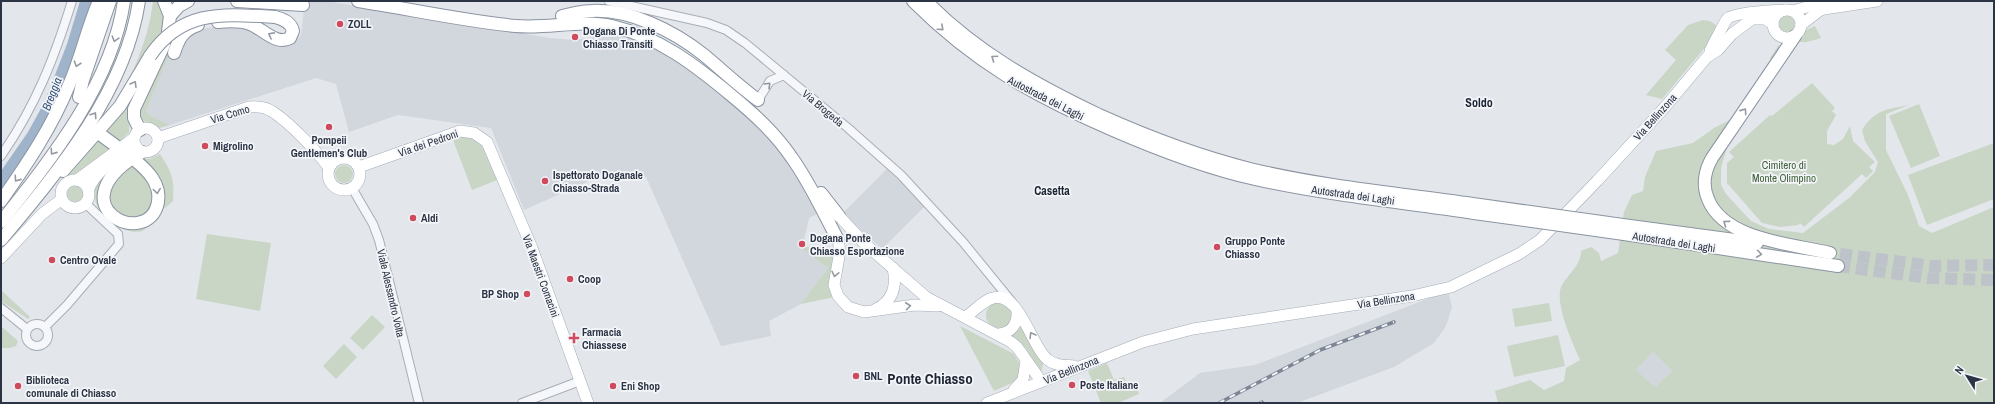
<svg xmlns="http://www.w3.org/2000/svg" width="1995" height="404" viewBox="0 0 1995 404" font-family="'Archivo Narrow',sans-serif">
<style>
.built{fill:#d2d6dd}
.green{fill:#c9d5c5;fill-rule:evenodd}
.water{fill:#9fb4cb}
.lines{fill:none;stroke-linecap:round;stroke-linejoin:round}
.highway-tunnel{stroke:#bec3ca;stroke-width:12;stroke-dasharray:12 6;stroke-linecap:butt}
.minor-casing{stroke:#a8aeb6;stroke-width:10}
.major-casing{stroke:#a3abb7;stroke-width:12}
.highway-casing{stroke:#8b94a2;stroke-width:14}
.minor{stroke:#f6f7fa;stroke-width:8}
.major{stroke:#fff;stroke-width:11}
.highway{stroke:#fff;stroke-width:12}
.rail-casing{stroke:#7d8695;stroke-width:3.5}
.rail{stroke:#f3f5f9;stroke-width:2;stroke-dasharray:6;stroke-linecap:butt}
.highway-bridge-casing{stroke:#8b94a2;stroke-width:14;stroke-linecap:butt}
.highway-bridge{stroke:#fff;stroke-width:12}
.oneway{stroke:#959aa2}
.oneway2{stroke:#90969f}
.poi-dot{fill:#cf4a5d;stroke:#f3f5f9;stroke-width:1.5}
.labels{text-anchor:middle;stroke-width:3.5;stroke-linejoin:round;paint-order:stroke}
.poi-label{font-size:11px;font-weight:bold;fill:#2b3444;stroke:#f3f5f9;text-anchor:start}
.street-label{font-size:11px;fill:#2b3444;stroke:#f3f5f9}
.park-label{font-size:11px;fill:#3f6038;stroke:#f3f5f9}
.water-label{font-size:12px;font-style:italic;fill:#355278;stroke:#f3f5f9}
.neighbourhood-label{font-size:12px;font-weight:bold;fill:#1d2535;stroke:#f3f5f9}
.district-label{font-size:15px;font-weight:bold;fill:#1d2535;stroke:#f3f5f9}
</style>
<rect width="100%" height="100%" fill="#e3e7eb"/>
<!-- built -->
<g class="built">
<polygon points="305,1 326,1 550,38 574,40 612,34 638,39 676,57 765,130 791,161 819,213 809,218 802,249 828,268 801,304 769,321 771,336 721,346 646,177 632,172 605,174 524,210 491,128 398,115 349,132 336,84 316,78 170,125 149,115 146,111 178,33 226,25 248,27 278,44 289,46 301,35"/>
<polygon points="889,167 925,206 882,249 849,219 844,212"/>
<polygon points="1448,291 1452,307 1446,326 1434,343 1394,367 1297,403 1160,403 1200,373 1255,365"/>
<polygon points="1653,352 1672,371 1655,387 1636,370"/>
</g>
<!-- green -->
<g class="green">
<path d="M153,1H157L165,10L163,35L127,84C139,58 150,30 153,1Z"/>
<circle cx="1787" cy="24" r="8"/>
<polygon points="1703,20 1710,21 1717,26 1713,38 1662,99 1646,95 1676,60 1665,50 1688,25"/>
<path d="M1815,26L1821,38C1813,40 1803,45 1797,40L1802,32Z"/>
<polygon points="178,33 146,111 149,115 170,125 160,128 144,121 141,116 140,106 160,69 173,37"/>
<path d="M1783,43H1785L1729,125L1726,151L1721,168V185L1726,194L1751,221L1769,229L1803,233L1849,198L1875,172L1878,162L1865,141L1862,130C1876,109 1885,110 1909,105L1886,114V150L1908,195L1919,226L1932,233L1994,207V403H1498L1495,391L1530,380L1544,390L1564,381L1566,368L1580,360C1573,344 1553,301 1562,285C1569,273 1581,265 1581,251L1591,247L1599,253L1601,261L1618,253L1624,212L1632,195L1643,191L1645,177L1656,151L1693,143L1714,128L1730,120L1771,60L1770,58L1778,46ZM1653,352L1672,371L1655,387L1636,370Z"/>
<polygon points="1812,83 1835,108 1832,111 1836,115 1827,131 1827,144 1834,145 1843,139 1850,126 1853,141 1875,162 1869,167 1873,171 1866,178 1862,174 1804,227 1800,223 1798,225 1780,227 1762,223 1727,183 1727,163 1734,157 1729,152 1770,115 1772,116"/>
<polygon points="136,90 130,110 129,132 120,142 106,132 125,108"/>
<polygon points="1919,104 1940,156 1911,168 1889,116"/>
<path d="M464,136C487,141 489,162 497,180L472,190L453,140Z"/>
<polygon points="99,140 113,150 77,178 72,177 64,181"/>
<polygon points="1994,143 1994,199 1927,225 1908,175"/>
<path d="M160,154C171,171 175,179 173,201L165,208L162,207C166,185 160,172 141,158L150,159Z"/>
<path d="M132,163L143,174L155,195L148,213L129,220L113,211C105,186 114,178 132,163Z"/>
<circle cx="344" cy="174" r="9"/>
<path d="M105,174L107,175L105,213L151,222C149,225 146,229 142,231C121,238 73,200 105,174Z"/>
<circle cx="75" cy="194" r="8"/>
<polygon points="207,234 271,243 260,311 196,299"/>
<polygon points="807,247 835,248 835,297 801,304 828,268 802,249"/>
<polygon points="1,290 30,317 28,319 1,301"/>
<circle cx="999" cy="315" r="13"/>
<polygon points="1549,303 1552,321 1515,327 1512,309"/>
<polygon points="372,315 385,327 363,350 350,338"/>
<polygon points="1021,321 1043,363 1042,370 1038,372 1026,348 1009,335"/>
<polygon points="1,326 18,341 16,346 10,348 1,348"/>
<polygon points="960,326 1014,354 1019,363 1019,378 1012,383 994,391"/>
<polygon points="1558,335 1565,366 1514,377 1507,346"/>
<polygon points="344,344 357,357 336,379 323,366"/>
<polygon points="1107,363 1114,380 1124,377 1128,387 1135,384 1139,394 1118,403 1101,403 1088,371"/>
</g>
<!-- water -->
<polygon class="water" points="80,1 93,1 71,70 40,134 1,191 1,171 28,132 44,103 67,44"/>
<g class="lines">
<!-- highway-tunnel -->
<g class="highway-tunnel">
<polyline points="1840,254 1932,266 1994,265"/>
<polyline points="1838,266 1928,278 1994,280"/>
</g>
<defs>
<g id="minor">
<polyline points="609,1 707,23 726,30 745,43 848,128 901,175 963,242 1012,302"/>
<polyline points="758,100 770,81 784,75"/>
<path d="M1,156C36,105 54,59 72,1"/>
<polyline points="352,188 373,224 379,240 419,403"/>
<polyline points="1,308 27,329"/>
<circle cx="37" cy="335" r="11"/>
<polyline points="45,327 67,305 119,244 118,234 85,203"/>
<polyline points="522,403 580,381"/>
</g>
<g id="major">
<circle cx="1787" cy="24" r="14"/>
<polyline points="1793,11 1828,1"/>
<polyline points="1801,25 1819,11 1824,9 1877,1"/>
<path d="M1710,51C1711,48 1726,20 1727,19C1734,12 1774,11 1785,10"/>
<circle cx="146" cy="140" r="12"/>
<path d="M158,138L249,107C258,106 266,107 273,112C291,124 317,151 329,168"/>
<circle cx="344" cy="174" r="16"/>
<polyline points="359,167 460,131 474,133 487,142 532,248 588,403"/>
<polyline points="77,180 134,138"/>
<circle cx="75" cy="194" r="14"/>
<path d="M88,191C95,170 119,157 139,150"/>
<polyline points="839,216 865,244 926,297 1011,342 1017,347 1041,381"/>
<polyline points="838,240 840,251 834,285 838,296 848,307 864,312 915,305 938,306"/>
<polyline points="1,258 42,214 62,199"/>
<path d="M876,309C893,301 897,286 893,268"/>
<path d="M965,317C974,312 983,300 993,298C1020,291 1031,346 1047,359C1055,366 1064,365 1074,366"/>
<path d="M999,334C1011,333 1018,324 1017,312"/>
<polyline points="1014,390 1023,380 1026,361"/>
<polyline points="987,403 1143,342 1193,329 1412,296 1451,287 1519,254 1540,240 1597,181 1665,107 1707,57 1718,50 1732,34 1752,19 1765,19 1773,24"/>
</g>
<g id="highway">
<polyline points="164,1 170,16 168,31"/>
<polyline points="237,1 303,5"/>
<path d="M358,1C410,9 463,21 516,26C549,29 580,19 612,26C659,37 695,65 731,95C754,114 775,133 792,158C810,183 823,212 838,240"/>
<path d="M913,1C974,62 1034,96 1113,130C1159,150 1206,168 1255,179C1327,195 1401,202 1474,213"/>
<path d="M926,1C976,52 1036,85 1099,115C1148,137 1198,156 1250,169C1325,187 1404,194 1480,205"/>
<polyline points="170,16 179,6 188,1"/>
<path d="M562,16C571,14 581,11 592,11C630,9 674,31 704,55C722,70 739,86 758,100"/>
<path d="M218,22C228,21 240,20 250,24C262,28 276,46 290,38L293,31C291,22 283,19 275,17"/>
<path d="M1795,36L1712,158C1705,170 1702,185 1708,199C1724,240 1792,244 1830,253"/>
<path d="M174,53C179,38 183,30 198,25"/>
<polyline points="79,97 83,80 110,1"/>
<polyline points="140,130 134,118 134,109 164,45"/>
<polyline points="101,135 116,146"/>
<path d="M136,161C148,171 161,184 158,202C149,252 51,205 142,152"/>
<polyline points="63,171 120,106 150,56"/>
<polyline points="821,193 839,216"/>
<path d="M1,201C27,164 52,127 69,85C81,58 87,28 99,1"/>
<path d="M1,222C52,158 112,83 124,1"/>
<polyline points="1630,226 1757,243"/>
<polyline points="1624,234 1838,266"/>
<path d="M1,240C58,172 126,91 139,1"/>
</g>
</defs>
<!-- minor casing -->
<use href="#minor" class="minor-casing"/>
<!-- major casing -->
<use href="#major" class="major-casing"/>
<!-- highway casing -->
<use href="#highway" class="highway-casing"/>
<!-- minor -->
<use href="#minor" class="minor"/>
<!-- major -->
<use href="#major" class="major"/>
<!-- highway -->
<use href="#highway" class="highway"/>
<defs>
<g id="rail">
<polyline points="1219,403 1320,350 1394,322"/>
<polyline points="1260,403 1262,402"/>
</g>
</defs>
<!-- rail casing -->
<use href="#rail" class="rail-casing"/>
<!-- rail -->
<use href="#rail" class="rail"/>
<defs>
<g id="highway-bridge">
<path d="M150,56C182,9 224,14 275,17"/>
<polyline points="1480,205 1630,226"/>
<polyline points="1474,213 1624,234"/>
</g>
</defs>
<!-- highway-bridge casing -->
<use href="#highway-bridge" class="highway-bridge-casing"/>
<!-- highway-bridge -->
<use href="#highway-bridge" class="highway-bridge"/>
</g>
<!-- one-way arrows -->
<defs><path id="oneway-chevron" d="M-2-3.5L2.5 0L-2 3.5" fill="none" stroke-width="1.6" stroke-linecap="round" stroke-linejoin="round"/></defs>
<g class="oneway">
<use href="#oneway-chevron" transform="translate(941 28) rotate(42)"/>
<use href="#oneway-chevron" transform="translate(271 35) rotate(-152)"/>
<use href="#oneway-chevron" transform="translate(115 39) rotate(107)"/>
<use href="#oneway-chevron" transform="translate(994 58) rotate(-145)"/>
<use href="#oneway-chevron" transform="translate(77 64) rotate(109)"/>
<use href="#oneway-chevron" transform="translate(134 84) rotate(-59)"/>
<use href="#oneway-chevron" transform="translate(1744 111) rotate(-55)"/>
<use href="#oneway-chevron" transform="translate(94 115) rotate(-57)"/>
<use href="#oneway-chevron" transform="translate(53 152) rotate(125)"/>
<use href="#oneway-chevron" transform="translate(17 179) rotate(125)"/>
<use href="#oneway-chevron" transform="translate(157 191) rotate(82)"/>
<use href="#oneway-chevron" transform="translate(1726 223) rotate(-144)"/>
<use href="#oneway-chevron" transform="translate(1759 254) rotate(8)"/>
<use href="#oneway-chevron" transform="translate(835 274) rotate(103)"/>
<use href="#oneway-chevron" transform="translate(908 306) rotate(-7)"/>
<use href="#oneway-chevron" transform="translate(1032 335) rotate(-121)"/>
</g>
<use class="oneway2" href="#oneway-chevron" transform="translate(768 85) rotate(-45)"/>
<!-- markers -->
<g class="poi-dot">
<circle cx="340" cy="24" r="4"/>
<circle cx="575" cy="37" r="4"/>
<circle cx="329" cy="127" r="4"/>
<circle cx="205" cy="146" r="4"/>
<circle cx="545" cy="181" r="4"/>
<circle cx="413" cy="218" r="4"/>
<circle cx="802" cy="244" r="4"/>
<circle cx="1217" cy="247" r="4"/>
<circle cx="52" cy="260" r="4"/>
<circle cx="570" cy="279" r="4"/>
<circle cx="527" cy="294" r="4"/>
<path d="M572 332h4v4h4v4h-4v4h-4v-4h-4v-4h4z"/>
<circle cx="856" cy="376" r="4"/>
<circle cx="1072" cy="385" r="4"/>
<circle cx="18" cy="386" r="4"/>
<circle cx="613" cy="386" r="4"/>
</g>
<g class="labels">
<!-- poi labels -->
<g class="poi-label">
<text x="348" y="28">ZOLL</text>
<text x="583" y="35">Dogana Di Ponte<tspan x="583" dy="13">Chiasso Transiti</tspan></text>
<text x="329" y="144" text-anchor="middle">Pompeii<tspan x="329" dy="13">Gentlemen's Club</tspan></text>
<text x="213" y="150">Migrolino</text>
<text x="553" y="179">Ispettorato Doganale<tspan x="553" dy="13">Chiasso-Strada</tspan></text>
<text x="421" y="222">Aldi</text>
<text x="810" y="242">Dogana Ponte<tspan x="810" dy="13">Chiasso Esportazione</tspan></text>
<text x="1225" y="245">Gruppo Ponte<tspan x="1225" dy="13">Chiasso</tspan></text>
<text x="60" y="264">Centro Ovale</text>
<text x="578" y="283">Coop</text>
<text x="519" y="298" text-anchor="end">BP Shop</text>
<text x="582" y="336">Farmacia<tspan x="582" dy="13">Chiassese</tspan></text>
<text x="864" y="380">BNL</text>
<text x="26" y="384">Biblioteca<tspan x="26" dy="13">comunale di Chiasso</tspan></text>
<text x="1080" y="389">Poste Italiane</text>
<text x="621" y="390">Eni Shop</text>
</g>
<!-- street labels -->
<g class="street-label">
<text transform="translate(1046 98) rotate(27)" y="4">Autostrada dei Laghi</text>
<text transform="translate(823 108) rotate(40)" y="4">Via Brogeda</text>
<text transform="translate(230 114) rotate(-17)" y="4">Via Como</text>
<text transform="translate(1655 117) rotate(-48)" y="4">Via Bellinzona</text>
<text transform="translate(428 143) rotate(-19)" y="4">Via dei Pedroni</text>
<text transform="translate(1353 195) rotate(8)" y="4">Autostrada dei Laghi</text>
<text transform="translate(1674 242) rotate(9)" y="4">Autostrada dei Laghi</text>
<text transform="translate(541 276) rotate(70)" y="4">Via Maestri Comacini</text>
<text transform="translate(391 293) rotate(77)" y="4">Viale Alessandro Volta</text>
<text transform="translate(1386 300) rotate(-9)" y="4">Via Bellinzona</text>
<text transform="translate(1071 370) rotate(-22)" y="4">Via Bellinzona</text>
</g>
<!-- park labels -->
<g class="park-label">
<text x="1784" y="169">Cimitero di<tspan x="1784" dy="13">Monte Olimpino</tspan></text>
</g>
<!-- water labels -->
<g class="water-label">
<text transform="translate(52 94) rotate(-69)" y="4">Breggia</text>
</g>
<!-- neighbourhood labels -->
<g class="neighbourhood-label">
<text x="1479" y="107">Soldo</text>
<text x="1052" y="195">Casetta</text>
</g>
<!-- district labels -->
<g class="district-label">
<text x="930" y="384">Ponte Chiasso</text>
</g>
</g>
<!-- border -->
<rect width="1995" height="404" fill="none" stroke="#2b3444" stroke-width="4"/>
<!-- north arrow -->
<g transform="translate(1967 376) rotate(307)" stroke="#f3f5f9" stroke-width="3" paint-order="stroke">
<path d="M0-3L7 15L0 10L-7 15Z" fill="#2b3444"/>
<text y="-6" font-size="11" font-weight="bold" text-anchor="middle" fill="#2b3444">N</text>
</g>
</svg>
